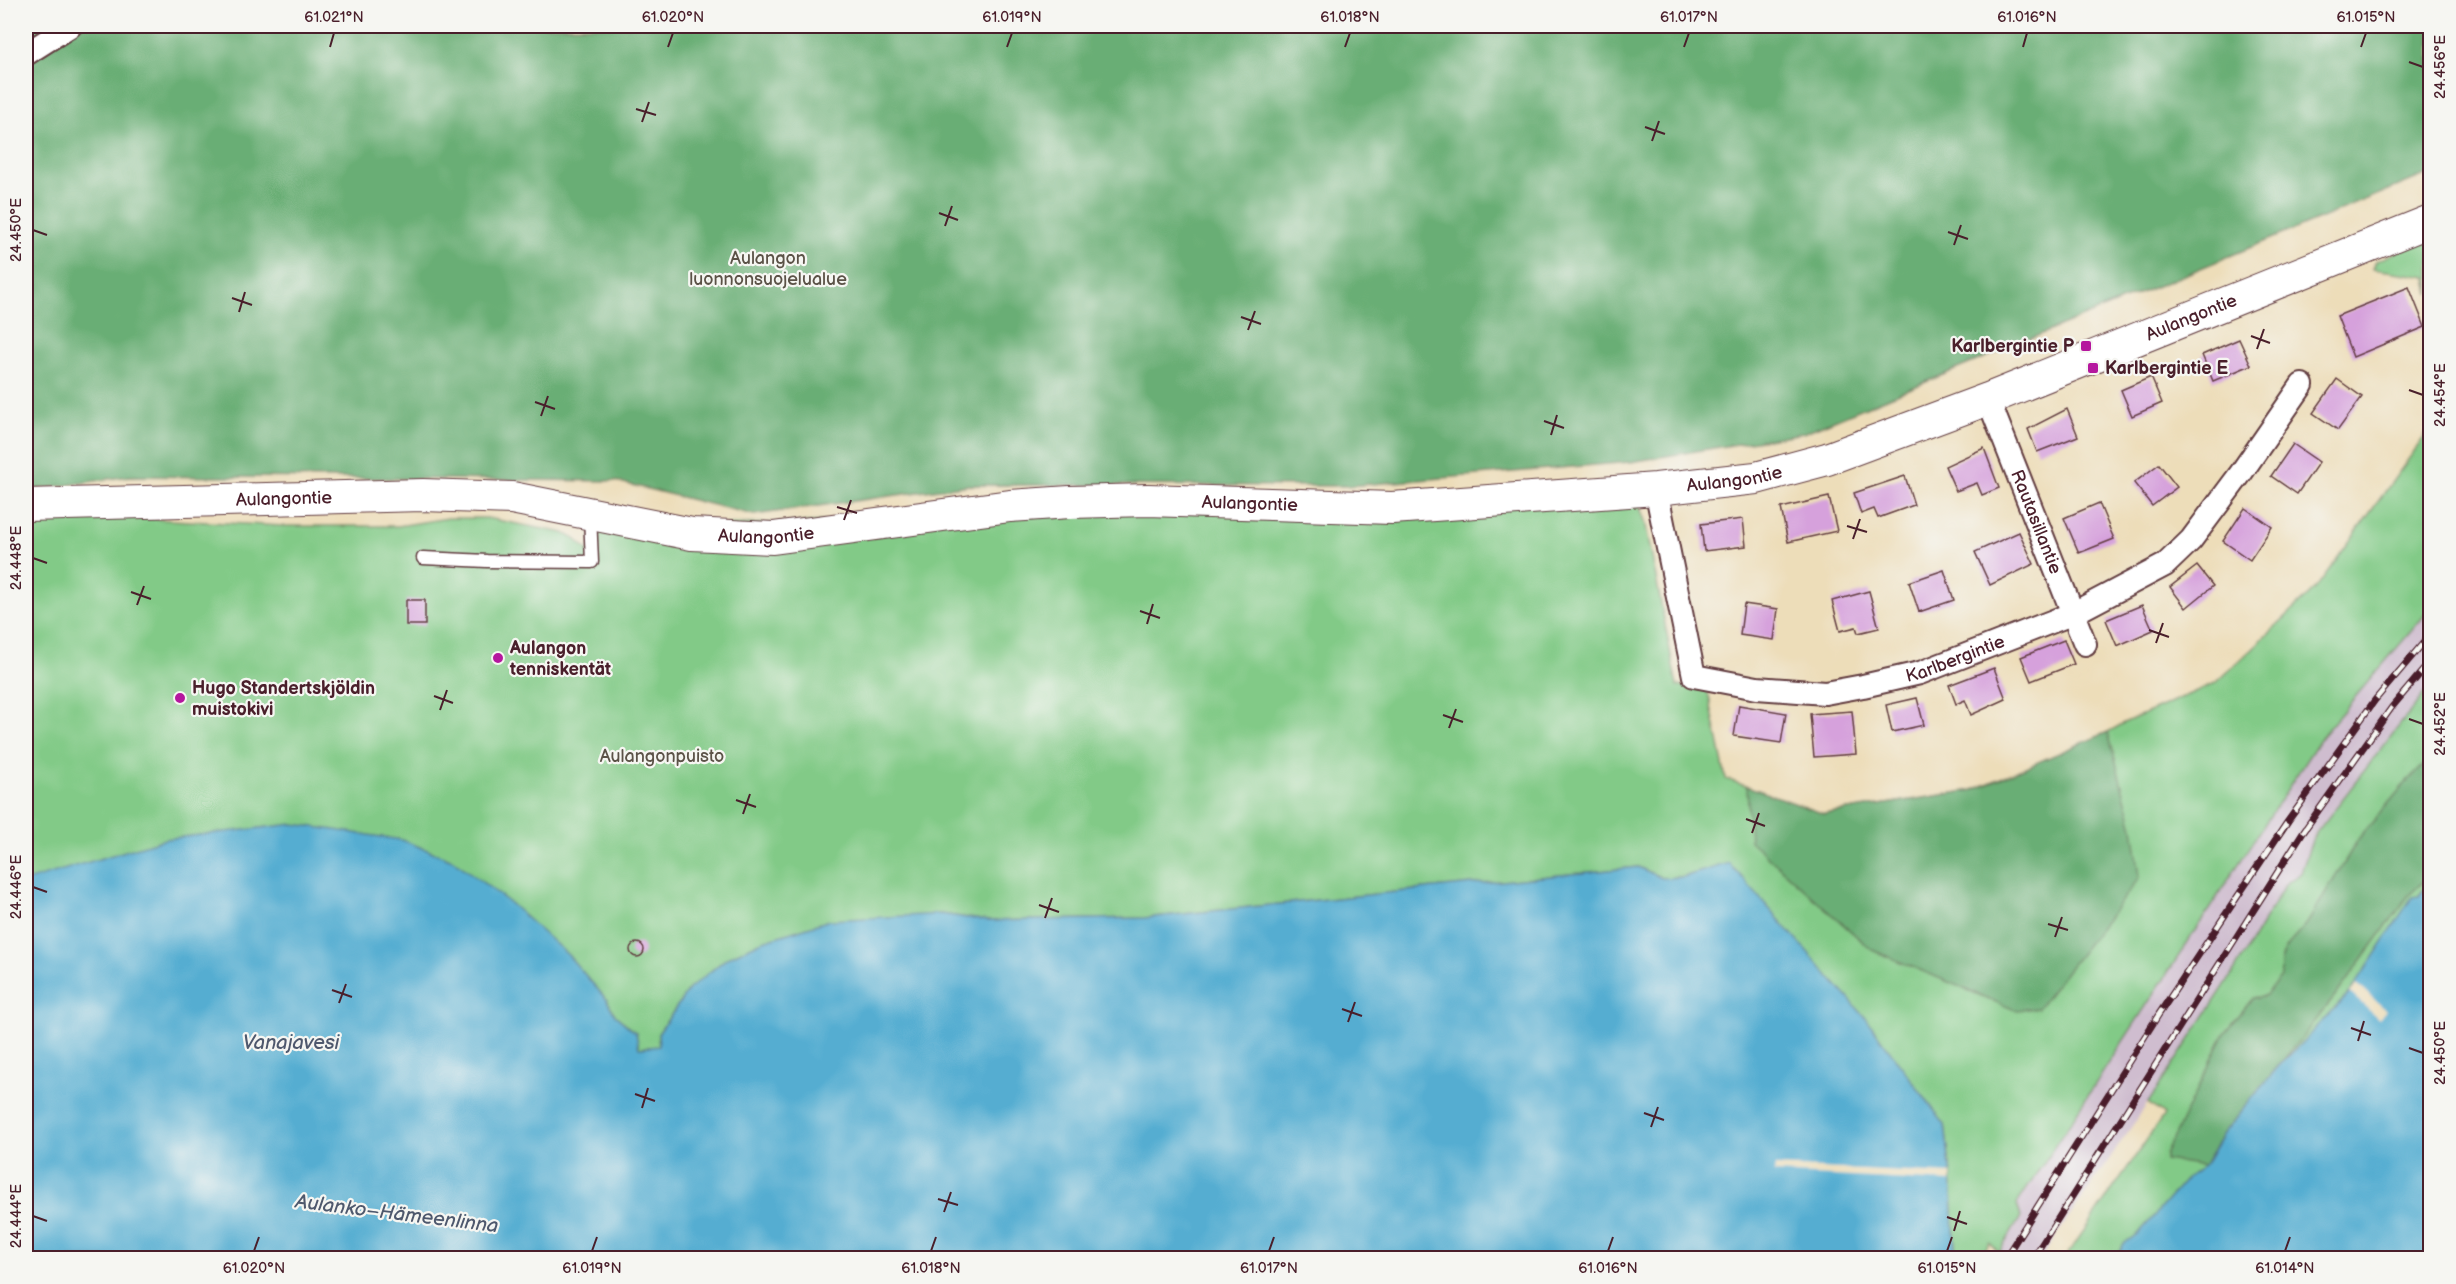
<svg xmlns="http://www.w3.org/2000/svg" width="2456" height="1284" viewBox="0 0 2456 1284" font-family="'Balsamiq Sans',sans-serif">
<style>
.industrial{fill:#cfbdcf}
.green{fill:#82ca87;stroke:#667459;stroke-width:1.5}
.forest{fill:#69ae74;stroke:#5a6650;stroke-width:1.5}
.water{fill:#54add1;stroke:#4f667e;stroke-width:1.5}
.pier{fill:#edddb9}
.building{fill:#d6a1dc}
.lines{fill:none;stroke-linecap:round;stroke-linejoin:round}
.service-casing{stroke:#623c40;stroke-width:15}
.minor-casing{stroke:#623c40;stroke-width:26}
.secondary-casing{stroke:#623c40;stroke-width:34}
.service{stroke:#fff;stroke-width:12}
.minor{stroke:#fff;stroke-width:22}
.secondary{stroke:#fff;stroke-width:32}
.rail-casing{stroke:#4a1f2b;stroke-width:7}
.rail{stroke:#f6f6f2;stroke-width:4.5;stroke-dasharray:14;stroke-linecap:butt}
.ticks{fill:none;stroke:#4a1f2b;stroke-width:2}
.poi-dot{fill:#b5179e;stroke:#f6f6f2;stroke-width:2}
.labels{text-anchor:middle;stroke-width:4.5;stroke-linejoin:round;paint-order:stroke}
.park-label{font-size:18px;fill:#5b5247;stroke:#f6f6f2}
.street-label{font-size:18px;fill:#4a1f2b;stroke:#f6f6f2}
.poi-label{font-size:18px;font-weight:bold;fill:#4a1f2b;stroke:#f6f6f2;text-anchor:start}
.water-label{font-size:20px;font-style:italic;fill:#4e586d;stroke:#f6f6f2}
.neatline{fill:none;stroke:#4a1f2b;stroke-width:2}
.ticks-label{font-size:15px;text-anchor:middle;fill:#4a1f2b}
</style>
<rect width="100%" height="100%" fill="#f6f6f2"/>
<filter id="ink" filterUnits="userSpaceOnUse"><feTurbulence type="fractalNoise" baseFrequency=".0167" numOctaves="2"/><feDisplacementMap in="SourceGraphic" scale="12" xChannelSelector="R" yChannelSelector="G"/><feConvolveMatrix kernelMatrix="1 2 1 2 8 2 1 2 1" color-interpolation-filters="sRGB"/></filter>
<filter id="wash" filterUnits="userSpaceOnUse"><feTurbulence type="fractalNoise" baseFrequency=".008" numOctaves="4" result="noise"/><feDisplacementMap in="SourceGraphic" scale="24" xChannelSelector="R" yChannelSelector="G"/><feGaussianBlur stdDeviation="1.35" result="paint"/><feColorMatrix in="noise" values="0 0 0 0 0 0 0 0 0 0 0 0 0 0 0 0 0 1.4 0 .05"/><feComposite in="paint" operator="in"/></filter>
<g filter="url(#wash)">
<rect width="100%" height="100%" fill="#edddb9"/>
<!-- industrial -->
<polygon class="industrial" points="2430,609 2430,686 2313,836 2301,873 2286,883 2233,973 2148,1103 2041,1258 1996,1258 2021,1217 2017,1204 2322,736"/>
<!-- green -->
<g class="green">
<polygon points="2430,238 2430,294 2427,277 2373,269 2376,261"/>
<polygon points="2430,429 2430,609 2322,736 2017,1204 2021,1217 1999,1253 1990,1243 1979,1258 1959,1258 1955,1250 1951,1174 1945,1125 1729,863 1683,877 1662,878 1638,867 1144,918 988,921 941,914 727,958 689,989 658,1034 659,1047 638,1048 636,1033 615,1015 607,1000 26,881 26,519 78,515 284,526 398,526 448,518 487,518 564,533 575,539 590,552 591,529 1052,514 1638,502 1645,521 1677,686 1707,687 1726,779 1824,814 1973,790 2108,732 2128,721 2217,682 2316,588"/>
<polygon points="2430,686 2430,880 2350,993 2277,1068 2204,1166 2187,1178 2140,1232 2125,1243 2115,1258 2065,1258 2164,1115 2148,1103 2233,973 2286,883 2301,873 2313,837"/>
</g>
<!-- forest -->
<g class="forest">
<polygon points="26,26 2430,26 2430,173 1803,433 1631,462 1348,486 969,485 754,515 615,481 130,476 26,491"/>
<polygon points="2108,732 2133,828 2140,877 2038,1008 2015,1010 1872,950 1750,841 1747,786 1824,814 1973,790"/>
<path d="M2430,759V869L2422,883L2409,895L2334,998L2222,1135L2204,1166L2165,1160V1154L2225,1033L2253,998L2266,995L2281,977C2279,945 2291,945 2308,922L2359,838L2403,786Z"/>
</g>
<!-- water -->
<g class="water">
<polygon points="294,824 402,840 453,860 510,903 568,955 607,1000 615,1015 636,1033 639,1048 659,1046 658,1034 689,989 727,958 760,942 830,920 941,914 988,921 1144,918 1638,867 1662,878 1683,877 1729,863 1865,1017 1945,1125 1951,1174 1955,1250 1959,1258 26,1258 26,881 165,839"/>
<polygon points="2430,880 2430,1258 2115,1258 2125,1243 2140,1232 2187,1178 2204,1166 2222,1135 2277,1068 2350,993 2412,897 2419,896"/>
</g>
<!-- pier -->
<g class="pier">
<polygon points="2357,984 2386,1010 2379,1019 2350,993"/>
<polygon points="1775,1166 1951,1174 1951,1182 1774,1173"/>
</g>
<g id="blocks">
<!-- building -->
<g class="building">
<polygon points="2409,287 2425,327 2353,357 2337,316"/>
<polygon points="2239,339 2251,365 2213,381 2202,355"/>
<polygon points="2151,377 2162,403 2132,416 2121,390"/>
<polygon points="2337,379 2362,397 2338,430 2313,413"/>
<polygon points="2067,409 2078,436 2037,452 2028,429"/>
<polygon points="2293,444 2319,462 2297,494 2271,476"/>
<polygon points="1984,448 1999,488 1982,495 1977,483 1956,491 1945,466"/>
<polygon points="2159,464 2177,487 2152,506 2134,483"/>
<polygon points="1905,476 1914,505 1878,518 1874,509 1861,514 1854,493"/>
<polygon points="1829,497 1837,531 1788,542 1781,508"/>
<polygon points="2099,503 2114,539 2079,553 2064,518"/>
<polygon points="2245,508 2272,527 2250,560 2223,541"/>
<polygon points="1743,519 1746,546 1704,551 1701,524"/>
<polygon points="2019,532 2034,564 1990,585 1975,552"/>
<polygon points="2197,566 2213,586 2186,608 2170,587"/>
<polygon points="1944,570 1954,600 1919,612 1909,582"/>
<polygon points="1869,591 1879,628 1858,633 1856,627 1840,631 1832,601"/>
<rect x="406" y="600" width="19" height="25"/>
<polygon points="1744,604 1778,609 1774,640 1740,635"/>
<polygon points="2142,605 2153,630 2117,646 2106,620"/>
<polygon points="2064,640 2074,664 2031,681 2021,657"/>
<polygon points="1994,668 2006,699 1971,715 1965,700 1956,704 1949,685"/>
<polygon points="1917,698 1924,725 1892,732 1886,705"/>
<polygon points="1739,705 1786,713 1781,743 1734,736"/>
<polygon points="1852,711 1856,754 1814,757 1810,714"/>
<circle cx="637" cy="950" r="7"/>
</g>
</g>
</g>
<g filter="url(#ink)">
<use href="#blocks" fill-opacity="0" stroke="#623c40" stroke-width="1.5"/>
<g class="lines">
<defs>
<polyline id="service" points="423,558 487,561 592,562 590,515"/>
<g id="minor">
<polyline points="26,54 70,26"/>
<path id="s1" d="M1988,399L2085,644"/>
<path id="s2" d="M1656,489L1694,676L1757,688L1825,693L1863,686L1920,673L2074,613L2165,565L2191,540L2241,473L2302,385"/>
</g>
<g id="secondary">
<path id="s3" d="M26,505L423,495L512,498L692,534L773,538L1010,506L1070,502L1148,500L1392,508L1656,489L1756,478L1827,459L1988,399L2430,221"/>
</g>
</defs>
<!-- service casing -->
<use href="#service" class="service-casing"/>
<!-- minor casing -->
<use href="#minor" class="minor-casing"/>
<!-- secondary casing -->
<use href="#secondary" class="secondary-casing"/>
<!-- service -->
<use href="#service" class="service"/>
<!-- minor -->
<use href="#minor" class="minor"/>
<!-- secondary -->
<use href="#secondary" class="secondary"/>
<defs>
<g id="rail">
<polyline points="2005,1258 2159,1014 2288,821 2375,700 2430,635"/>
<polyline points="2033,1258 2303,832 2392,707 2430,662"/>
</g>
</defs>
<!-- rail casing -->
<use href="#rail" class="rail-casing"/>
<!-- rail -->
<use href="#rail" class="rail"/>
</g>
</g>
<!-- ticks -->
<path class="ticks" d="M330,47L334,33M668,47L673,33M1007,47L1012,33M1345,47L1350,33M1684,47L1689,33M2023,47L2027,33M2361,47L2366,33M2409,62L2423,67M636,109L656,115M642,122L649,102M1645,127L1665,134M1652,141L1659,121M939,213L958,220M945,226L952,206M33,230L47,235M1948,232L1968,239M1954,245L1961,225M232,298L252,305M239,312L245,292M1241,317L1261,324M1248,330L1255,311M2251,336L2270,343M2257,349L2264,329M2409,390L2423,395M535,402L555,409M541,416L548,396M1544,421L1564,428M1551,435L1557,415M837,507L857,513M844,520L851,500M1847,526L1867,532M1853,539L1860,519M33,558L47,563M131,592L151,599M137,605L144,586M1140,611L1160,618M1147,624L1153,604M2149,630L2169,637M2156,643L2163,623M434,696L453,703M440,710L447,690M1443,715L1463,722M2409,719L2423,724M1449,728L1456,709M736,800L756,807M743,814L750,794M1746,819L1765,826M1752,833L1759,813M33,887L47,892M1039,905L1059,912M1045,918L1052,898M2048,924L2068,930M2055,937L2062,917M332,990L352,997M339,1003L346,984M1342,1009L1362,1016M1348,1022L1355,1002M2351,1028L2371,1035M2358,1041L2364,1021M2409,1048L2423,1053M635,1094L655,1101M642,1108L648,1088M1644,1113L1664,1120M1651,1127L1658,1107M938,1199L958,1205M944,1212L951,1192M33,1216L47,1221M1947,1217L1967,1224M1954,1231L1960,1211M254,1251L259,1237M592,1251L597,1237M931,1251L936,1237M1269,1251L1274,1237M1608,1251L1613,1237M1947,1251L1952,1237M2285,1251L2290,1237"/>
<!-- markers -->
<g class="poi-dot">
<rect x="2080" y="340" width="12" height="12" rx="3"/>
<rect x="2087" y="362" width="12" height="12" rx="3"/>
<circle cx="498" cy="658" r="6"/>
<circle cx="180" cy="698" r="6"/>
</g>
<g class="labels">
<!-- park labels -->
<g class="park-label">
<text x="768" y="264">Aulangon<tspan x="768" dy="21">luonnonsuojelualue</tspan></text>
<text x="662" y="762">Aulangonpuisto</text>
</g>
<!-- street labels -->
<g class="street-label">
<text dy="6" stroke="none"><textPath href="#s3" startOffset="2202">Aulangontie</textPath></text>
<text dy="6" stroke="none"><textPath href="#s3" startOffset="1716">Aulangontie</textPath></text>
<text dy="6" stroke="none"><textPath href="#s3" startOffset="258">Aulangontie</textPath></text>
<text dy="6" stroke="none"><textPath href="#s3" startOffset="1230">Aulangontie</textPath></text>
<text dy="6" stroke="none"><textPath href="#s1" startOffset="132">Rautasillantie</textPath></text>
<text dy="6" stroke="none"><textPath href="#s3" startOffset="744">Aulangontie</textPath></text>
<text dy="6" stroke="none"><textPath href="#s2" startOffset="458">Karlbergintie</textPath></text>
</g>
<!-- poi labels -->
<g class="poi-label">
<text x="2074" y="352" text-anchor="end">Karlbergintie P</text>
<text x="2105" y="374">Karlbergintie E</text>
<text x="510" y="654">Aulangon<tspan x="510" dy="21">tenniskentät</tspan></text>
<text x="192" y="694">Hugo Standertskjöldin<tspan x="192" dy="21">muistokivi</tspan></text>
</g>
<!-- water labels -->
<g class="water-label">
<text x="291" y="1049">Vanajavesi</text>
<text transform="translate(397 1213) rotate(7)" y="7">Aulanko–Hämeenlinna</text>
</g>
</g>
<!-- margin -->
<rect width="2456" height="1284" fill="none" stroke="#f6f6f2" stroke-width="66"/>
<rect x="33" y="33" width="2390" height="1218" class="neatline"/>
<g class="ticks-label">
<text x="334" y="22">61.021°N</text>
<text x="673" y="22">61.020°N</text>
<text x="1012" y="22">61.019°N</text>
<text x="1350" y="22">61.018°N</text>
<text x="1689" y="22">61.017°N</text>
<text x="2027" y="22">61.016°N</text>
<text x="2366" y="22">61.015°N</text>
<text transform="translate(2440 67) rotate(-90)" y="5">24.456°E</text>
<text transform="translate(16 230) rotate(-90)" y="5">24.450°E</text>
<text transform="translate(2440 395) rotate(-90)" y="5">24.454°E</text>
<text transform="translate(16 558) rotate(-90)" y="5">24.448°E</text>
<text transform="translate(2440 724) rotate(-90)" y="5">24.452°E</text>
<text transform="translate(16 887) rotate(-90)" y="5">24.446°E</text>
<text transform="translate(2440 1053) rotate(-90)" y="5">24.450°E</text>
<text transform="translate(16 1216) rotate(-90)" y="5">24.444°E</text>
<text x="254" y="1273">61.020°N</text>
<text x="592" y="1273">61.019°N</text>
<text x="931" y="1273">61.018°N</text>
<text x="1269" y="1273">61.017°N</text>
<text x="1608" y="1273">61.016°N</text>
<text x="1947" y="1273">61.015°N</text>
<text x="2285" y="1273">61.014°N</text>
</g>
</svg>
